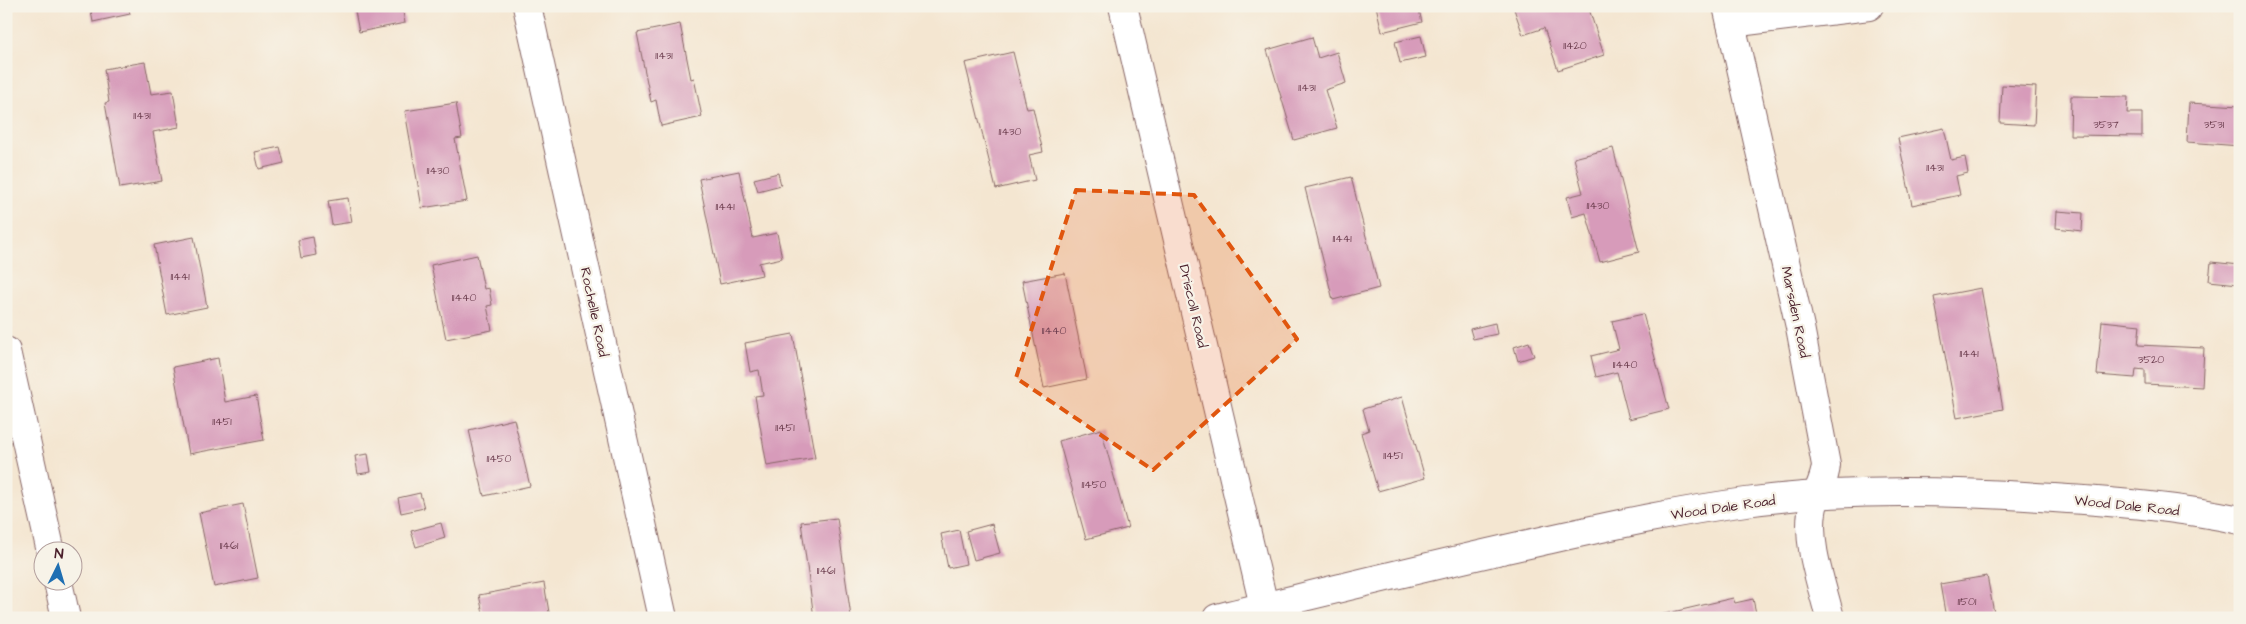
<svg xmlns="http://www.w3.org/2000/svg" width="2246" height="624" viewBox="0 0 2246 624" font-family="'Architects Daughter',sans-serif">
<style>
.building{fill:#d79bba}
.lines{fill:none;stroke-linecap:round;stroke-linejoin:round}
.minor-casing{stroke:#866565;stroke-width:30}
.tertiary-casing{stroke:#866565;stroke-width:30}
.minor{stroke:#fff;stroke-width:28}
.tertiary{stroke:#fff;stroke-width:28}
.marked{fill:#e0560e;fill-opacity:0.2;stroke:#e0560e;stroke-width:4;stroke-dasharray:10 6;stroke-linejoin:round}
.labels{text-anchor:middle;stroke-width:4.5;stroke-linejoin:round;paint-order:stroke}
.number-label{font-size:11px;fill:#6d3e4f}
.street-label{font-size:14px;fill:#4a1f2b;stroke:#f7f3e8}
</style>
<rect width="100%" height="100%" fill="#f7f3e8"/>
<filter id="ink" filterUnits="userSpaceOnUse"><feTurbulence type="fractalNoise" baseFrequency=".02" numOctaves="2"/><feDisplacementMap in="SourceGraphic" scale="10" xChannelSelector="R" yChannelSelector="G"/><feConvolveMatrix kernelMatrix="1 2 1 2 8 2 1 2 1" color-interpolation-filters="sRGB"/></filter>
<filter id="wash" filterUnits="userSpaceOnUse"><feTurbulence type="fractalNoise" baseFrequency=".0096" numOctaves="4" result="noise"/><feDisplacementMap in="SourceGraphic" scale="20" xChannelSelector="R" yChannelSelector="G"/><feGaussianBlur stdDeviation="1.12" result="paint"/><feColorMatrix in="noise" values="0 0 0 0 0 0 0 0 0 0 0 0 0 0 0 0 0 1.4 0 .05"/><feComposite in="paint" operator="in"/></filter>
<g filter="url(#wash)">
<rect width="100%" height="100%" fill="#f4e6d1"/>
<g id="blocks">
<!-- building -->
<g class="building">
<polygon points="90,6 128,6 130,14 93,22"/>
<polygon points="354,6 402,6 405,23 359,32"/>
<polygon points="1376,6 1418,6 1422,22 1382,32"/>
<polygon points="1513,6 1588,6 1604,55 1558,70 1544,28 1523,35"/>
<polygon points="680,24 691,79 694,78 702,117 661,126 656,100 651,102 637,33"/>
<polygon points="1421,36 1426,57 1400,63 1395,42"/>
<polygon points="1312,37 1318,58 1337,52 1346,83 1325,90 1337,128 1294,140 1267,50"/>
<polygon points="1013,52 1027,109 1033,108 1043,152 1029,155 1035,180 996,189 965,63"/>
<polygon points="145,62 151,94 173,91 179,127 153,132 162,181 120,188 105,103 109,102 104,69"/>
<polygon points="2002,85 2036,87 2034,125 2000,123"/>
<polygon points="2071,96 2128,97 2127,113 2142,113 2142,136 2070,135"/>
<polygon points="456,103 462,138 455,139 467,201 422,208 405,111"/>
<polygon points="2189,103 2240,106 2240,146 2187,142"/>
<polygon points="1944,128 1951,160 1965,157 1968,173 1956,176 1960,195 1912,205 1898,138"/>
<polygon points="280,147 284,163 259,169 255,152"/>
<polygon points="1613,148 1639,252 1600,262 1586,213 1572,217 1567,197 1583,193 1574,158"/>
<polygon points="739,171 753,238 777,233 782,258 759,263 762,275 720,284 699,179"/>
<polygon points="778,173 781,185 758,191 754,179"/>
<polygon points="1351,177 1379,288 1333,300 1305,188"/>
<polygon points="348,198 352,222 332,225 328,201"/>
<polygon points="2057,211 2083,213 2082,231 2056,228"/>
<polygon points="194,237 207,307 167,315 154,245"/>
<polygon points="313,237 316,255 301,258 298,240"/>
<polygon points="477,255 484,289 489,288 492,305 487,306 492,330 446,339 431,265"/>
<polygon points="2211,262 2240,265 2239,284 2209,281"/>
<polygon points="1065,273 1087,379 1044,388 1022,281"/>
<polygon points="1981,288 2003,409 1957,418 1934,297"/>
<polygon points="1643,314 1669,409 1629,419 1617,372 1596,377 1591,356 1619,349 1612,321"/>
<polygon points="2102,321 2140,325 2138,345 2204,348 2202,387 2145,384 2145,370 2136,369 2135,378 2097,375"/>
<polygon points="1495,323 1497,334 1473,339 1470,329"/>
<polygon points="793,334 815,458 767,466 755,396 763,395 759,370 750,372 745,343"/>
<polygon points="1529,342 1534,356 1518,361 1514,347"/>
<polygon points="218,358 225,402 256,396 264,440 189,454 173,367"/>
<polygon points="1402,397 1425,478 1378,491 1361,433 1369,430 1363,409"/>
<polygon points="514,419 530,486 484,496 469,430"/>
<polygon points="1101,429 1128,528 1086,539 1059,441"/>
<polygon points="368,454 371,472 358,474 355,456"/>
<polygon points="420,493 424,508 401,513 398,498"/>
<polygon points="243,504 258,578 214,587 199,513"/>
<polygon points="837,518 851,617 814,618 801,522"/>
<polygon points="441,523 445,538 416,547 411,531"/>
<polygon points="992,524 1000,553 974,560 966,531"/>
<polygon points="959,530 966,564 948,568 941,534"/>
<polygon points="1987,576 1995,618 1946,618 1940,584"/>
<polygon points="544,583 550,618 484,618 479,595"/>
<polygon points="1733,598 1735,603 1753,599 1757,618 1661,618 1660,615"/>
</g>
</g>
</g>
<g filter="url(#ink)">
<use href="#blocks" fill-opacity="0" stroke="#866565" stroke-width="1"/>
<g class="lines">
<defs>
<g id="minor">
<polyline points="527,6 663,618"/>
<polyline points="1123,6 1264,606"/>
<path d="M1727,6L1800,327L1826,465C1825,482 1814,495 1812,512C1807,547 1822,584 1830,618"/>
<polyline points="1731,23 1869,6"/>
<path d="M1217,618C1325,592 1433,565 1542,541C1610,526 1677,511 1746,502C1848,488 1952,491 2054,498C2116,502 2179,507 2240,520"/>
</g>
<g id="tertiary">
<polyline points="6,351 51,552"/>
<polyline points="58,582 66,618"/>
</g>
</defs>
<!-- minor casing -->
<use href="#minor" class="minor-casing"/>
<!-- tertiary casing -->
<use href="#tertiary" class="tertiary-casing"/>
<!-- minor -->
<use href="#minor" class="minor"/>
<!-- tertiary -->
<use href="#tertiary" class="tertiary"/>
</g>
</g>
<!-- marked area -->
<path class="marked" d="M1076,190L1194,195L1297,339L1153,470L1016,378Z"/>
<g class="labels">
<!-- number labels -->
<g class="number-label">
<text x="1575" y="49">11420</text>
<text x="664" y="59">11431</text>
<text x="1307" y="91">11431</text>
<text x="142" y="119">11431</text>
<text x="2106" y="128">3537</text>
<text x="2214" y="128">3531</text>
<text x="1010" y="135">11430</text>
<text x="1935" y="171">11431</text>
<text x="438" y="174">11430</text>
<text x="1598" y="209">11430</text>
<text x="725" y="210">11441</text>
<text x="1342" y="242">11441</text>
<text x="180" y="280">11441</text>
<text x="464" y="301">11440</text>
<text x="1054" y="334">11440</text>
<text x="1969" y="357">11441</text>
<text x="2151" y="363">3520</text>
<text x="1625" y="368">11440</text>
<text x="222" y="425">11451</text>
<text x="785" y="431">11451</text>
<text x="1393" y="459">11451</text>
<text x="499" y="462">11450</text>
<text x="1094" y="488">11450</text>
<text x="229" y="549">11461</text>
<text x="826" y="574">11461</text>
<text x="1967" y="605">11501</text>
</g>
<!-- street labels -->
<g class="street-label">
<text transform="translate(1194 306) rotate(77)" y="5">Driscoll Road</text>
<text transform="translate(595 312) rotate(78)" y="5">Rochelle Road</text>
<text transform="translate(1796 312) rotate(78)" y="5">Marsden Road</text>
<text transform="translate(2127 505) rotate(6)" y="5">Wood Dale Road</text>
<text transform="translate(1723 507) rotate(-8)" y="5">Wood Dale Road</text>
</g>
</g>
<!-- margin -->
<rect width="2246" height="624" fill="none" stroke="#f7f3e8" stroke-width="25"/>
<!-- north arrow -->
<g transform="translate(58 566) rotate(5)"><circle r="24" fill="#f7f3e8" stroke="#b29e9c"/>
<path d="M0-4L9 19L0 12L-9 19Z" fill="#1f6fb2"/>
<text y="-8" font-size="14" font-weight="bold" text-anchor="middle" fill="#4a1f2b">N</text>
</g>
</svg>
